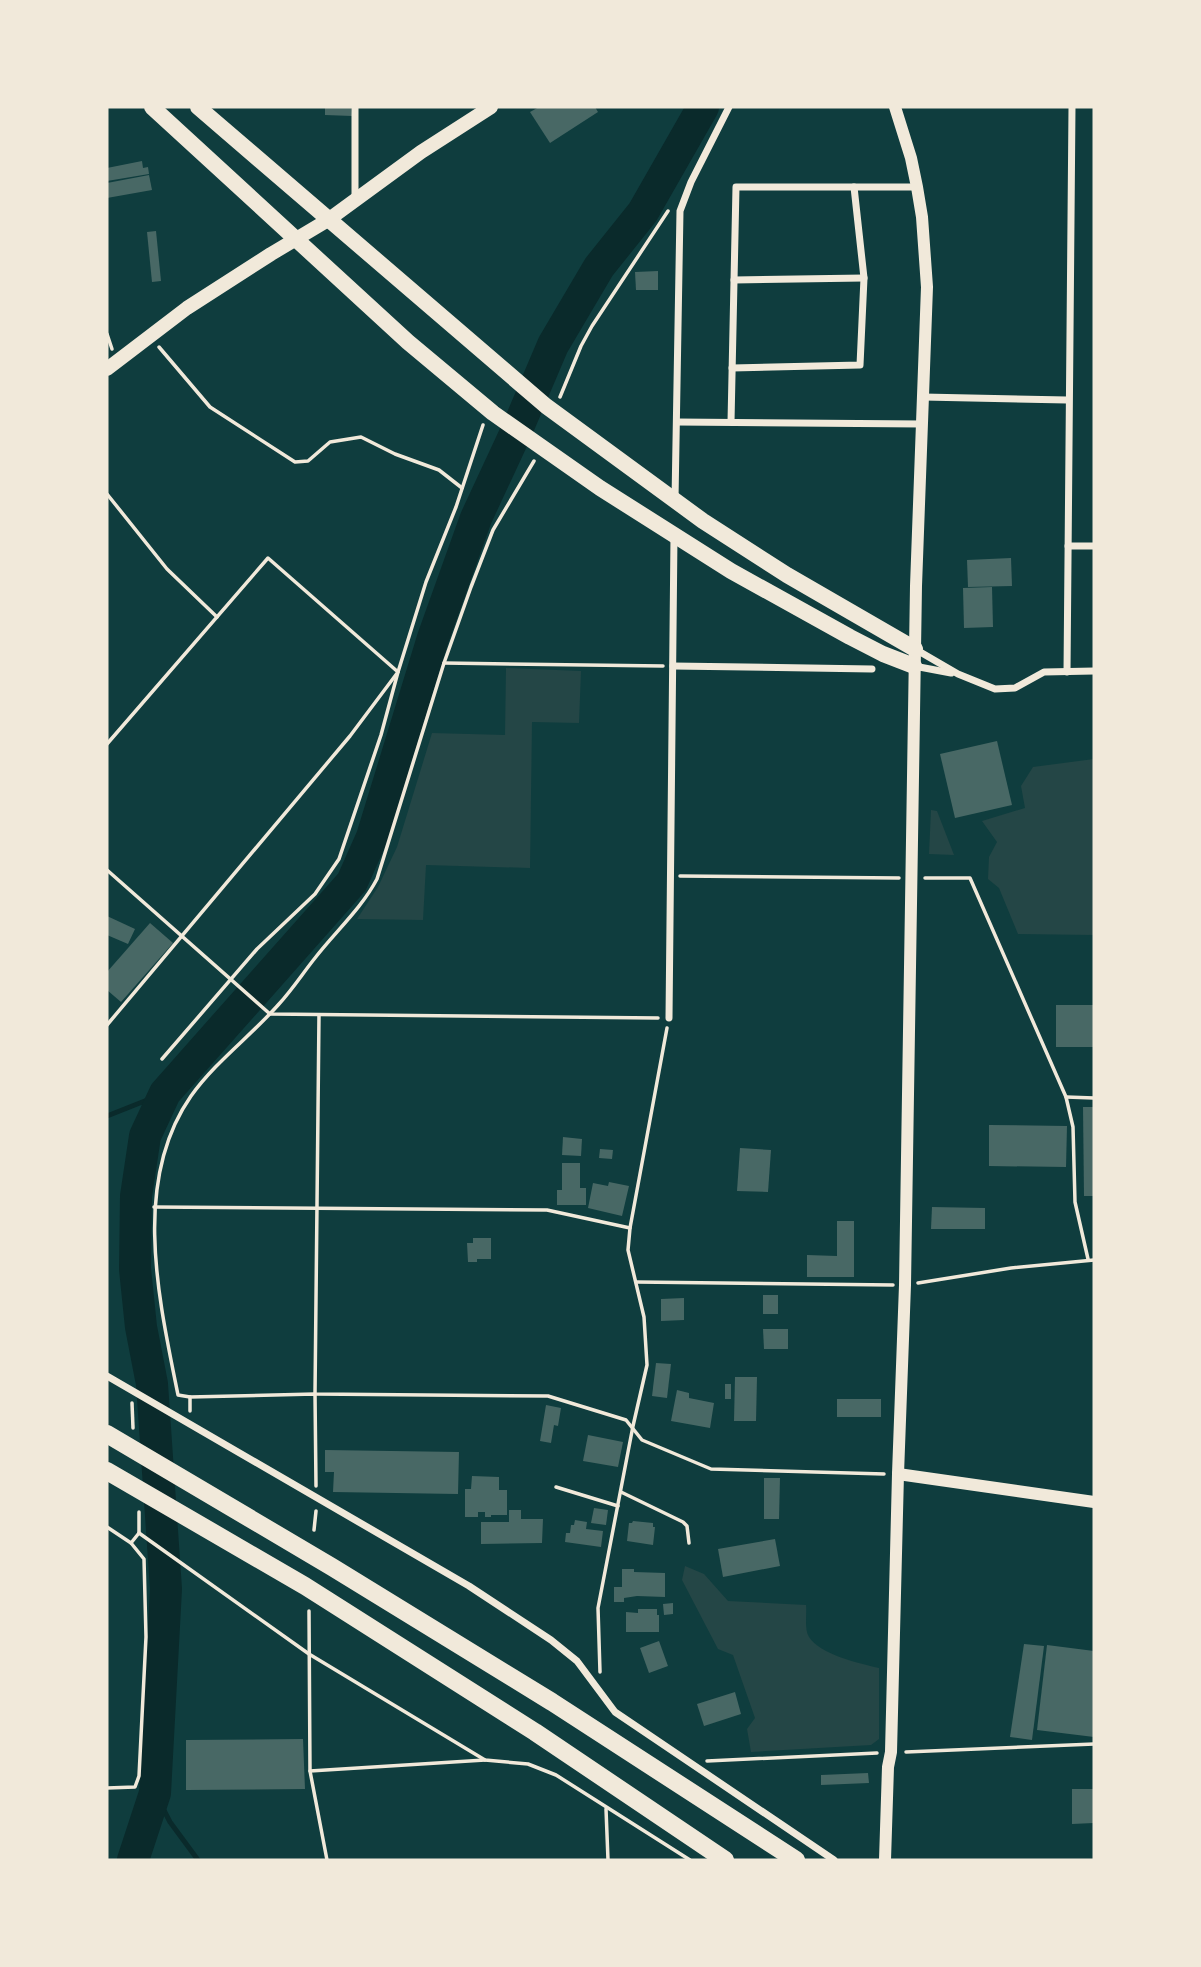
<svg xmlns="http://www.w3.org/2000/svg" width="1201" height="1967" viewBox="0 0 1201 1967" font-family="'Nunito Sans',sans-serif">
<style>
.green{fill:#244646}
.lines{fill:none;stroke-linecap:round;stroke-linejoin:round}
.stream{stroke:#0a2a2b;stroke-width:5}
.river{stroke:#0a2a2b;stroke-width:32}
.building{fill:#486865}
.path{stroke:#f1e9da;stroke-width:3.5}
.minor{stroke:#f1e9da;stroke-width:7}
.tertiary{stroke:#f1e9da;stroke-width:12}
.secondary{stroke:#f1e9da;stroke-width:14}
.primary{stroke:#f1e9da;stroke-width:16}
.motorway{stroke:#f1e9da;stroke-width:18}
</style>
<rect width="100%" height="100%" fill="#0f3d3e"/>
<!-- green -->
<g class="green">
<polygon points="506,668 581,671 579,723 532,722 530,868 426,865 423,920 357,919 378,887 397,847 432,733 505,735"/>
<polygon points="1094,759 1094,935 1018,934 999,888 988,879 989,857 997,842 982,821 1025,808 1021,786 1033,767"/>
<polygon points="931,810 937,811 954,855 929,854"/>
<path d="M685,1566L704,1574L728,1601L806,1605C807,1614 804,1629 809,1637C819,1654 861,1664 879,1668V1739L871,1745L751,1752L747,1729L755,1718L733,1655L718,1649L682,1580Z"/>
</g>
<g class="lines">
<!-- stream -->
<g class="stream">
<polyline points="107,1116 165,1093"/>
<polyline points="155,1793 170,1822 198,1860"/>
</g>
<!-- river -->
<polyline class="river" points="133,1860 155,1793 166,1589 152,1384 141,1327 135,1269 136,1196 145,1136 165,1093 352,882 372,837 433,638 476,518 516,432 553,345 599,267 643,212 703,107"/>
</g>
<!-- building -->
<g class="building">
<polygon points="325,107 351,107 352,116 325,115"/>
<polygon points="539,107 595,107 598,112 550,143 530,112"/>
<polygon points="142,161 143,168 148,167 149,174 107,181 107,168"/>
<polygon points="149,175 152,190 107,198 107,183"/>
<polygon points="156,231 161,281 152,282 147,232"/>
<polygon points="658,271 658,290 636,290 635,272"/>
<polygon points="1011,558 1012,586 968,587 967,560"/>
<polygon points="992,587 993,627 964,628 963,588"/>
<polygon points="997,741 1012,805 955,818 940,754"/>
<polygon points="107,916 135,929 128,944 107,935"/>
<polygon points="150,923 173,943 121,1002 107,990 107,972"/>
<rect x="1056" y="1005" width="38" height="42"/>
<polygon points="1083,1107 1094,1107 1094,1196 1084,1196"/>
<polygon points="989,1125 1067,1126 1066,1167 989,1166"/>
<polygon points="563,1137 582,1139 581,1156 562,1155"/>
<polygon points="740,1148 771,1150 768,1192 737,1191"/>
<polygon points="600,1149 613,1150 612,1159 599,1158"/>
<polygon points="562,1163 580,1163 580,1188 586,1188 586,1205 557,1205 557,1190 562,1190"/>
<polygon points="609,1182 629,1186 622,1216 588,1208 593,1183 608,1186"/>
<polygon points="932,1207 985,1208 985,1229 931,1229"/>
<polygon points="837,1221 854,1221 854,1277 807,1277 807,1255 837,1256"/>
<polygon points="473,1238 491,1238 491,1259 477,1259 477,1262 468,1262 467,1243 473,1243"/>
<rect x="763" y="1295" width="15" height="19"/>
<polygon points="684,1298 684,1320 661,1321 661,1299"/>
<polygon points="763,1329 788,1329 788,1349 764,1349"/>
<polygon points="656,1363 671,1364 667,1398 652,1396"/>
<polygon points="735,1377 757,1377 756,1421 734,1421"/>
<rect x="725" y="1384" width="6" height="15"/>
<polygon points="677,1390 689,1393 689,1398 714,1403 710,1428 671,1421"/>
<rect x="837" y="1399" width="44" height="18"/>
<polygon points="546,1405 561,1408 558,1426 554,1425 551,1443 540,1441"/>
<polygon points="588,1435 623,1442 618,1467 583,1461"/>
<polygon points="325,1450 459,1452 458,1494 333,1492 334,1472 325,1472"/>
<polygon points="472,1476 499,1477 499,1490 507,1490 507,1515 491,1515 491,1517 485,1517 485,1512 478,1512 478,1517 465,1517 465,1489 471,1489"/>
<polygon points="764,1478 780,1478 779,1519 764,1519"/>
<polygon points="594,1508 608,1510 606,1525 591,1523"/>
<polygon points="509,1510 521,1510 521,1519 543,1519 542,1543 481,1544 481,1522 509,1522"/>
<polygon points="575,1520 587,1522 586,1529 603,1531 601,1547 565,1542 566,1533 570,1533 571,1525 574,1525"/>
<polygon points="633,1521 653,1523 653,1527 655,1527 653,1545 627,1541 629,1523 632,1523"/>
<polygon points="775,1539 780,1566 723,1577 718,1549"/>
<polygon points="622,1569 634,1569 634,1572 665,1573 665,1597 637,1596 624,1598 624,1602 614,1602 614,1587 622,1587"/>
<polygon points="673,1603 673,1614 664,1615 663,1604"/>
<polygon points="638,1609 657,1609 657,1615 659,1615 659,1632 626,1632 626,1612 638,1613"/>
<polygon points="659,1641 668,1666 649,1673 640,1648"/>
<polygon points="1024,1644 1044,1646 1032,1740 1010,1737"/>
<polygon points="1047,1645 1094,1651 1094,1737 1037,1730"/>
<polygon points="735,1692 741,1714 704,1726 697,1704"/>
<polygon points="303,1739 305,1789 186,1790 186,1740"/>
<polygon points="868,1773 869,1783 821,1785 821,1775"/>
<polygon points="1072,1789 1094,1789 1094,1823 1072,1824"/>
</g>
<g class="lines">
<!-- path -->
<g class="path">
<polyline points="107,334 112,349"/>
<polyline points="159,347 210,407 295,462 308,461 330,442 361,437 395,454 439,470 462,488"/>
<polyline points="560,397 581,346 592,326 668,211"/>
<polyline points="107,494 167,569 217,617"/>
<polyline points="444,663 663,666"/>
<polyline points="107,744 268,558 398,672 350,736 107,1025"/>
<polyline points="107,870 270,1014 658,1018"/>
<polyline points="680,876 899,878"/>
<polyline points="925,878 970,878 1066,1097 1073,1127 1075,1202 1088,1259"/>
<polyline points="319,1015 315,1394 548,1396 626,1420 642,1440 711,1469 884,1474"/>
<polyline points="162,1059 257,949 315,894 339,859 381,735 398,672 426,582 456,507 483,425"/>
<polyline points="1066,1097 1094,1098"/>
<polyline points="154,1207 547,1210 630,1228"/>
<polyline points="636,1282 893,1285"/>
<polyline points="918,1283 1011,1268 1094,1260"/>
<path d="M190,1397L178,1395C159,1300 131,1182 191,1096C216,1061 251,1036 279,1004C292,990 303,973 315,958C336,931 361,909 377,879L444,663L471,587L493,530L534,461"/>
<polyline points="132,1403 133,1428"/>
<polyline points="190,1411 190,1397 315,1394 316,1486"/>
<polyline points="556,1487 618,1506"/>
<polyline points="621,1492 683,1522 687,1526 689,1543"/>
<polyline points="107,1527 131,1543"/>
<polyline points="314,1530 316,1511"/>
<polyline points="139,1533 309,1654 485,1760 528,1764 556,1775 690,1860"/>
<polyline points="309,1611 310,1771 327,1860"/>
<polyline points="600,1672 598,1608 633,1426 647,1365 644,1317 628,1250 630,1228 667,1028"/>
<polyline points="906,1752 1094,1744"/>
<polyline points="707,1761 877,1753"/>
<polyline points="310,1771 485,1760"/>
<polyline points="107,1788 135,1787 139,1776 146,1637 144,1559 131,1543 139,1533 139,1512"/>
<polyline points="606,1809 608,1860"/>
</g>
<!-- minor -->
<g class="minor">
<polyline points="355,107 355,198"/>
<polyline points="734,280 864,278"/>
<polyline points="732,368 860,365 864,278 854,187"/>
<polyline points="923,397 1067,400"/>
<polyline points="677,422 922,424"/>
<polyline points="731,422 736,187 917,187"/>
<polyline points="675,500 680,211 691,182 729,107"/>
<polyline points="1068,546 1094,546"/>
<polyline points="915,649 958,674 995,689 1015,688 1044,672 1094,671"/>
<polyline points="673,666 872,669"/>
<polyline points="914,666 951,673"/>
<polyline points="1067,672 1072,107"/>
<polyline points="669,1018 674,536"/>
<polyline points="107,1376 469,1586 551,1640 577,1661 615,1712 834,1860"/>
</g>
<!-- tertiary -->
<g class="tertiary">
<polyline points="898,1474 1094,1502"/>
<polyline points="885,1860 888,1767 891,1752 898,1474 905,1285 916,586 927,287 922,217 917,187 911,158 895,107"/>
</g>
<!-- secondary -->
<polyline class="secondary" points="107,369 187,308 271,254 328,220 421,152 491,107"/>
<!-- primary -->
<g class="primary">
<polyline points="152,107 408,342 493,413 600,488 731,571 850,637 883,654 914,666"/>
<polyline points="198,107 546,406 703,521 787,575 915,649"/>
</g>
<!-- motorway -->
<g class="motorway">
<polyline points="107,1434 332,1567 552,1702 796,1860"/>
<polyline points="107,1471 305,1586 535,1732 725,1860"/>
</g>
</g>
<!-- border -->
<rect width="1201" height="1967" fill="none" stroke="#f1e9da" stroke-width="217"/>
</svg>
